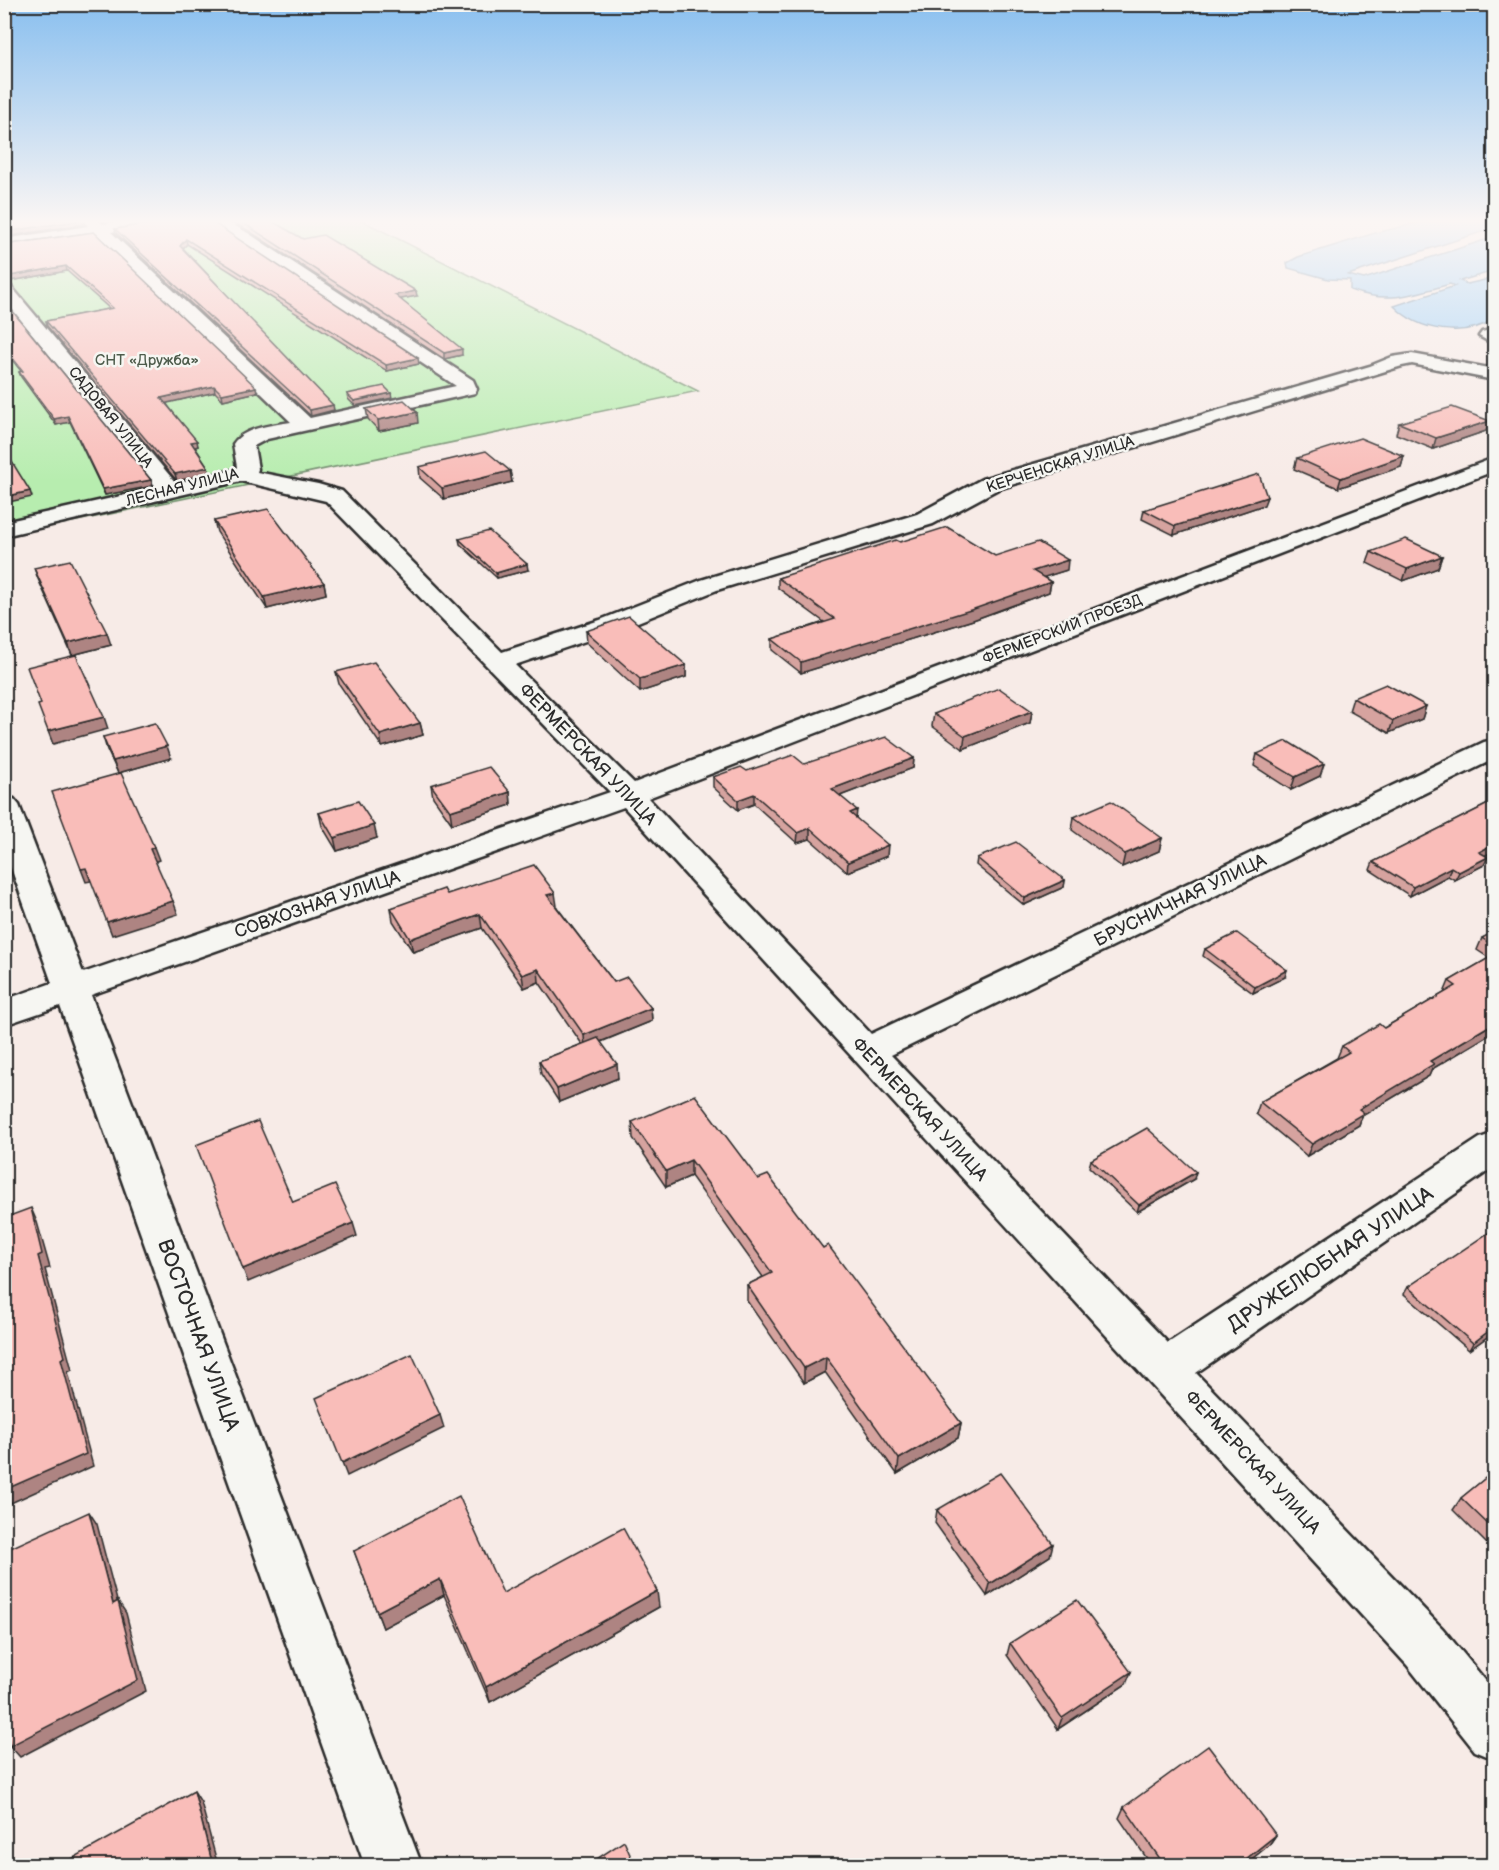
<svg xmlns="http://www.w3.org/2000/svg" width="1499" height="1870" viewBox="0 0 1499 1870" font-family="'Balsamiq Sans',sans-serif">
<style>
.green{fill:#b7edaf;stroke:#718c6d;stroke-width:1.5}
.water{fill:#9bcff9;stroke:#6e8da7;stroke-width:1.5}
.lines{fill:none;stroke-linecap:round;stroke-linejoin:round}
.minor-casing{stroke:#2b2b2b;stroke-width:5}
.minor{fill:#f6f6f2;fill-rule:evenodd}
.wall{fill:#d6a39f;stroke:#2b2b2b;stroke-width:1.5}
.shaded-wall{fill:#ae8482;stroke:#2b2b2b;stroke-width:1.5}
.building{fill:#f9bdb9;stroke:#2b2b2b;stroke-width:1.5}
.labels{text-anchor:middle;stroke-width:5;stroke-linejoin:round;paint-order:stroke}
.far-park-label{font-size:15px;fill:#4e5c4c;stroke:#f6f6f2}
.far-street-label{font-size:15px;fill:#2b2b2b;stroke:#f6f6f2}
.street-label{font-size:18px;fill:#2b2b2b;stroke:#f6f6f2}
.near-street-label{font-size:21px;fill:#2b2b2b;stroke:#f6f6f2}
</style>
<rect width="100%" height="100%" fill="#f7ebe7"/>
<filter id="ink" filterUnits="userSpaceOnUse"><feTurbulence type="fractalNoise" baseFrequency=".0167" numOctaves="2"/><feDisplacementMap in="SourceGraphic" scale="12" xChannelSelector="R" yChannelSelector="G"/><feConvolveMatrix kernelMatrix="1 2 1 2 8 2 1 2 1" color-interpolation-filters="sRGB"/></filter>
<g filter="url(#ink)">
<!-- green -->
<polygon class="green" points="5,219 359,219 698,391 5,536"/>
<!-- water -->
<path class="water" d="M1435,219H1494V228L1348,275L1364,279L1494,237V271L1460,281L1467,284L1494,278V319C1465,338 1419,332 1394,306L1455,286L1450,284C1412,295 1388,304 1350,290V280L1328,279L1288,268L1287,263L1298,257L1375,233Z"/>
<g class="lines">
<defs>
<g id="minor">
<path d="M82,219H97L103,224L137,219H170L163,223L111,232L310,418L456,386L206,219H223L248,233L473,380L477,389L475,393L267,439L254,446L258,469L257,472L318,484L342,491L502,652L600,620L701,580L917,514L982,479L1370,366L1392,357L1412,354L1494,369V380L1412,364L1402,366L998,489L933,524L717,590L618,630L515,665L634,783L1494,458V471L648,798L871,1034L1484,742L1494,740V759L891,1055L1168,1343L1480,1138L1494,1133V1167L1196,1373L1443,1629L1494,1691V1759L1475,1751L1407,1665L624,807L91,995L422,1866H365L60,1006L4,1025V1000L52,983L4,848V796L14,799L19,805L83,973L610,792L326,501L241,481L4,536V522L157,488L4,299V283L10,285L176,483L234,470L237,467L233,444C244,427 273,425 291,422L96,234L4,248V239L88,226Z"/>
<polygon points="1494,329 1494,340 1488,341 1479,336 1482,332"/>
</g>
</defs>
<!-- minor casing -->
<use href="#minor" class="minor-casing"/>
<!-- minor -->
<use href="#minor" class="minor"/>
</g>
<!-- wall -->
<g class="wall">
<polygon points="227,219 268,219 303,239 417,296 400,299 462,355 444,359 249,231"/>
<polygon points="162,221 419,364 387,371 187,244 183,248 334,410 311,416 116,233 115,229"/>
<polygon points="94,232 257,392 223,400 215,392 166,403 198,446 195,447 208,467 210,473 177,481 47,326 46,321 110,309 67,271 4,282 4,245"/>
<polygon points="4,301 151,480 153,486 105,495 70,422 56,425 21,377 19,372 21,371 4,350"/>
<polygon points="347,394 392,398 355,406 348,399"/>
<polygon points="366,409 418,423 379,431 368,419"/>
<polygon points="1399,423 1486,431 1433,449 1396,434"/>
<polygon points="1404,456 1401,467 1338,488 1294,469 1297,458"/>
<polygon points="419,467 510,471 512,482 444,499 420,478"/>
<polygon points="1264,505 1174,535 1142,519 1144,510"/>
<polygon points="214,521 324,583 326,594 267,609 217,532"/>
<polygon points="459,539 528,570 497,578 460,544"/>
<polygon points="900,542 995,556 1067,570 1044,577 1051,582 1049,592 973,620 801,673 772,650 772,639 824,622 778,588 778,578"/>
<polygon points="1371,552 1442,556 1438,568 1403,581 1367,563"/>
<polygon points="34,568 111,645 72,655 38,579"/>
<polygon points="586,631 686,665 686,677 640,692 587,643"/>
<polygon points="336,672 420,723 423,735 382,747 339,684"/>
<polygon points="1353,698 1426,706 1422,719 1389,733 1349,711"/>
<polygon points="1032,711 1030,723 963,749 932,726 934,714"/>
<polygon points="103,737 171,758 118,773 107,750"/>
<polygon points="1257,754 1320,776 1291,790 1254,766"/>
<polygon points="914,758 913,768 840,796 856,818 887,856 847,872 810,839 797,843 754,804 738,810 713,787 713,777 747,771 804,764"/>
<polygon points="431,785 510,792 511,805 452,824 433,797"/>
<polygon points="1494,801 1494,851 1485,856 1484,865 1455,880 1448,876 1410,896 1370,870 1373,862"/>
<polygon points="319,813 377,838 337,851 322,826"/>
<polygon points="1074,817 1162,838 1159,851 1122,867 1072,830"/>
<polygon points="977,858 1065,880 1064,887 1024,905 976,865"/>
<polygon points="447,894 557,906 556,906 614,982 651,1008 652,1021 601,1042 618,1078 559,1102 541,1074 539,1061 582,1044 539,982 524,988 482,928 413,952 393,921 391,908"/>
<polygon points="1494,932 1494,1032 1432,1069 1429,1076 1362,1116 1359,1125 1307,1156 1256,1114 1260,1102 1337,1058 1342,1046 1384,1028 1444,993 1449,981 1489,958 1477,950 1482,938"/>
<polygon points="1205,949 1285,977 1253,993 1203,956"/>
<polygon points="632,1122 758,1179 823,1248 961,1423 958,1438 897,1474 825,1372 804,1383 747,1301 747,1285 763,1277 691,1176 666,1187 633,1138"/>
<polygon points="1091,1160 1194,1179 1137,1212 1089,1167"/>
<polygon points="1494,1225 1494,1332 1469,1350 1404,1294 1408,1287 1489,1233 1492,1227"/>
<polygon points="1494,1471 1494,1551 1453,1510 1461,1498"/>
<polygon points="937,1510 1050,1556 987,1596 935,1523"/>
<polygon points="354,1551 503,1593 659,1607 490,1702 444,1595 383,1628"/>
<polygon points="1010,1643 1126,1684 1058,1729 1007,1655"/>
<polygon points="1124,1807 1276,1835 1269,1845 1243,1866 1152,1866 1119,1818"/>
</g>
<!-- shaded-wall -->
<g class="shaded-wall">
<polygon points="103,219 123,219 104,222"/>
<polygon points="82,220 84,224 4,237 4,232"/>
<polygon points="186,239 187,244 181,250 180,246"/>
<polygon points="66,266 67,271 4,282 4,277"/>
<polygon points="416,291 417,296 396,300 395,295"/>
<polygon points="462,349 462,355 444,359 444,353"/>
<polygon points="418,358 419,364 387,371 386,365"/>
<polygon points="214,386 215,392 163,404 161,398"/>
<polygon points="256,387 257,392 223,400 222,394"/>
<polygon points="391,393 392,398 355,406 354,401"/>
<polygon points="333,405 334,410 311,416 310,410"/>
<polygon points="417,412 418,423 379,431 378,420"/>
<polygon points="68,416 70,422 56,425 54,419"/>
<polygon points="1490,421 1486,431 1433,449 1436,438"/>
<polygon points="197,441 198,446 193,448 191,442"/>
<polygon points="1404,456 1401,467 1338,488 1341,478"/>
<polygon points="208,467 210,473 177,481 175,474"/>
<polygon points="510,471 512,482 444,499 442,488"/>
<polygon points="151,480 153,486 105,495 103,489"/>
<polygon points="30,491 32,497 4,503 4,497"/>
<polygon points="1267,497 1264,505 1174,535 1175,526"/>
<polygon points="1442,556 1438,568 1403,581 1407,569"/>
<polygon points="1068,560 1067,570 1032,581 1033,571"/>
<polygon points="527,564 528,570 497,578 496,573"/>
<polygon points="1051,582 1049,592 973,620 801,673 801,662"/>
<polygon points="324,583 326,594 267,609 264,597"/>
<polygon points="107,633 111,645 72,655 68,643"/>
<polygon points="686,665 686,677 640,692 640,679"/>
<polygon points="1426,706 1422,719 1389,733 1393,721"/>
<polygon points="1032,711 1030,723 963,749 965,736"/>
<polygon points="104,717 108,729 53,744 48,731"/>
<polygon points="420,723 423,735 382,747 380,735"/>
<polygon points="167,746 171,758 118,773 113,761"/>
<polygon points="914,758 913,768 832,799 832,789"/>
<polygon points="1324,764 1320,776 1291,790 1295,777"/>
<polygon points="510,792 511,805 452,824 450,811"/>
<polygon points="754,794 754,804 738,810 738,800"/>
<polygon points="857,810 856,820 850,813"/>
<polygon points="374,825 377,838 337,851 334,838"/>
<polygon points="810,828 810,839 797,843 798,833"/>
<polygon points="1162,838 1159,851 1122,867 1125,854"/>
<polygon points="1494,844 1494,851 1476,860 1479,852"/>
<polygon points="888,845 887,856 847,872 848,862"/>
<polygon points="154,847 159,860 154,862 150,849"/>
<polygon points="1488,857 1484,865 1455,880 1459,872"/>
<polygon points="1451,867 1448,876 1410,896 1413,887"/>
<polygon points="86,868 91,881 86,882 81,869"/>
<polygon points="1065,880 1064,887 1024,905 1025,898"/>
<polygon points="555,893 557,906 549,908 547,895"/>
<polygon points="173,901 178,914 112,935 107,922"/>
<polygon points="480,914 482,928 413,952 410,939"/>
<polygon points="538,969 539,982 524,988 522,975"/>
<polygon points="1287,970 1285,977 1253,993 1255,987"/>
<polygon points="651,1008 652,1021 585,1048 584,1035"/>
<polygon points="1494,1023 1494,1032 1432,1069 1429,1076 1362,1116 1359,1125 1307,1156 1312,1144 1359,1109 1430,1061"/>
<polygon points="617,1064 618,1078 559,1102 557,1089"/>
<polygon points="691,1160 691,1176 666,1187 666,1171"/>
<polygon points="1196,1172 1194,1179 1137,1212 1139,1205"/>
<polygon points="31,1208 37,1222 50,1268 45,1269 72,1370 68,1372 93,1466 4,1506 4,1490 61,1359 38,1256"/>
<polygon points="353,1223 357,1236 248,1282 243,1269"/>
<polygon points="1494,1327 1494,1332 1469,1350 1473,1343"/>
<polygon points="826,1357 825,1372 804,1383 804,1368"/>
<polygon points="440,1415 444,1428 347,1476 342,1463"/>
<polygon points="961,1423 958,1438 897,1474 899,1459"/>
<polygon points="89,1512 97,1524 121,1616 113,1604"/>
<polygon points="1053,1544 1050,1556 987,1596 990,1584"/>
<polygon points="440,1579 444,1595 383,1628 377,1612"/>
<polygon points="657,1591 659,1607 490,1702 486,1687"/>
<polygon points="118,1601 126,1613 146,1691 20,1757 10,1746"/>
<polygon points="1131,1672 1126,1684 1058,1729 1062,1718"/>
<polygon points="194,1791 201,1802 218,1866 213,1866"/>
<polygon points="1276,1835 1269,1845 1243,1866 1237,1866"/>
</g>
<!-- building -->
<g class="building">
<polygon points="4,219 82,219 82,220 4,232"/>
<polygon points="164,219 208,219 418,358 386,365 186,239 180,246 333,405 310,410 115,229 162,221"/>
<polygon points="235,219 268,219 303,239 323,235 416,291 395,295 462,349 444,353 248,226"/>
<polygon points="94,232 256,387 222,394 214,386 161,398 197,441 191,442 208,467 175,474 46,321 113,308 66,266 4,277 4,245"/>
<polygon points="4,301 151,480 103,489 68,416 54,419 19,372 23,371 4,347"/>
<polygon points="384,386 391,393 354,401 347,394"/>
<polygon points="404,400 417,412 378,420 366,409"/>
<polygon points="1452,407 1490,421 1436,438 1399,423"/>
<polygon points="1360,438 1404,456 1341,478 1297,458"/>
<polygon points="4,449 30,491 4,497"/>
<polygon points="486,451 510,471 442,488 419,467"/>
<polygon points="1259,474 1267,497 1175,526 1144,510"/>
<polygon points="268,509 324,583 264,597 214,521"/>
<polygon points="947,527 995,556 1038,542 1068,560 1033,571 1051,582 974,609 801,662 772,639 835,619 778,578 896,540 900,542"/>
<polygon points="489,531 527,564 496,573 459,539"/>
<polygon points="1406,539 1442,556 1407,569 1371,552"/>
<polygon points="70,560 107,633 68,643 34,568"/>
<polygon points="629,616 686,665 640,679 586,631"/>
<polygon points="76,655 104,717 48,731 38,705 41,704 27,667"/>
<polygon points="374,662 420,723 380,735 336,672"/>
<polygon points="1386,684 1426,706 1393,721 1353,698"/>
<polygon points="999,688 1032,711 965,736 934,714"/>
<polygon points="155,723 167,746 113,761 103,737"/>
<polygon points="886,737 914,758 832,789 857,810 850,813 888,845 848,862 810,828 798,833 754,794 738,800 713,777 741,767 747,771 793,755 804,764"/>
<polygon points="1287,741 1324,764 1295,777 1257,754"/>
<polygon points="489,767 510,792 450,811 431,785"/>
<polygon points="121,773 154,847 150,849 173,901 107,922 86,868 81,869 52,792"/>
<polygon points="358,801 374,825 334,838 319,813"/>
<polygon points="1111,801 1162,838 1125,854 1074,817"/>
<polygon points="1494,801 1494,844 1479,852 1488,857 1459,872 1451,867 1413,887 1373,862"/>
<polygon points="1016,842 1065,880 1025,898 977,858"/>
<polygon points="534,865 555,893 547,895 614,982 627,977 651,1008 584,1035 538,969 522,975 480,914 410,939 391,908 444,889 447,894"/>
<polygon points="1494,932 1494,946 1482,938"/>
<polygon points="1237,933 1287,970 1255,987 1205,949"/>
<polygon points="1494,955 1494,1023 1430,1061 1434,1064 1359,1109 1364,1113 1312,1144 1260,1102 1349,1052 1342,1046 1379,1024 1384,1028 1456,986 1449,981"/>
<polygon points="598,1038 617,1064 557,1089 539,1061"/>
<polygon points="695,1095 758,1179 768,1175 823,1248 828,1245 961,1423 899,1459 826,1357 804,1368 747,1285 772,1273 691,1160 666,1171 632,1122"/>
<polygon points="258,1121 293,1202 335,1185 353,1223 243,1269 196,1145"/>
<polygon points="1147,1128 1196,1172 1139,1205 1091,1160"/>
<polygon points="31,1208 42,1254 38,1256 65,1357 61,1359 86,1454 4,1490 4,1218"/>
<polygon points="1494,1229 1494,1327 1473,1343 1408,1287"/>
<polygon points="412,1354 440,1415 342,1463 316,1398"/>
<polygon points="1494,1471 1494,1530 1461,1498"/>
<polygon points="1000,1473 1053,1544 990,1584 937,1510"/>
<polygon points="459,1496 503,1593 623,1528 657,1591 486,1687 440,1579 377,1612 354,1551"/>
<polygon points="89,1512 113,1604 118,1601 138,1680 10,1746 4,1716 4,1551"/>
<polygon points="1077,1600 1131,1672 1062,1718 1010,1643"/>
<polygon points="1208,1746 1276,1835 1237,1866 1165,1866 1124,1807"/>
<polygon points="194,1791 213,1866 59,1866"/>
<polygon points="624,1841 635,1866 586,1866"/>
</g>
</g>
<!-- sky -->
<linearGradient id="sky" x2="0" y2="1"><stop stop-color="#89bfef"/><stop offset="0.46" stop-color="#fbf6f4"/><stop offset="1" stop-color="#fbf6f4" stop-opacity="0"/></linearGradient>
<rect width="1499" height="481" fill="url(#sky)"/>
<g class="labels">
<!-- far-park labels -->
<g class="far-park-label">
<text x="147" y="365">СНТ «Дружба»</text>
</g>
<!-- far-street labels -->
<g class="far-street-label">
<text transform="translate(111 417) rotate(51)" y="5">САДОВАЯ УЛИЦА</text>
<text transform="translate(1060 464) rotate(-18)" y="5">КЕРЧЕНСКАЯ УЛИЦА</text>
<text transform="translate(182 487) rotate(-14)" y="5">ЛЕСНАЯ УЛИЦА</text>
<text transform="translate(1062 629) rotate(-21)" y="5">ФЕРМЕРСКИЙ ПРОЕЗД</text>
</g>
<!-- street labels -->
<g class="street-label">
<text transform="translate(588 754) rotate(46)" y="6">ФЕРМЕРСКАЯ УЛИЦА</text>
<text transform="translate(1180 900) rotate(-26)" y="6">БРУСНИЧНАЯ УЛИЦА</text>
<text transform="translate(317 904) rotate(-19)" y="6">СОВХОЗНАЯ УЛИЦА</text>
<text transform="translate(920 1109) rotate(47)" y="6">ФЕРМЕРСКАЯ УЛИЦА</text>
<text transform="translate(1253 1462) rotate(47)" y="6">ФЕРМЕРСКАЯ УЛИЦА</text>
</g>
<!-- near-street labels -->
<g class="near-street-label">
<text transform="translate(1330 1259) rotate(-34)" y="7">ДРУЖЕЛЮБНАЯ УЛИЦА</text>
<text transform="translate(199 1335) rotate(70)" y="7">ВОСТОЧНАЯ УЛИЦА</text>
</g>
</g>
<!-- margin -->
<rect width="1499" height="1870" fill="none" stroke="#f6f6f2" stroke-width="24"/>
<rect x="12" y="12" width="1475" height="1846" fill="none" stroke="#2b2b2b" stroke-width="2" filter="url(#ink)"/>
</svg>
